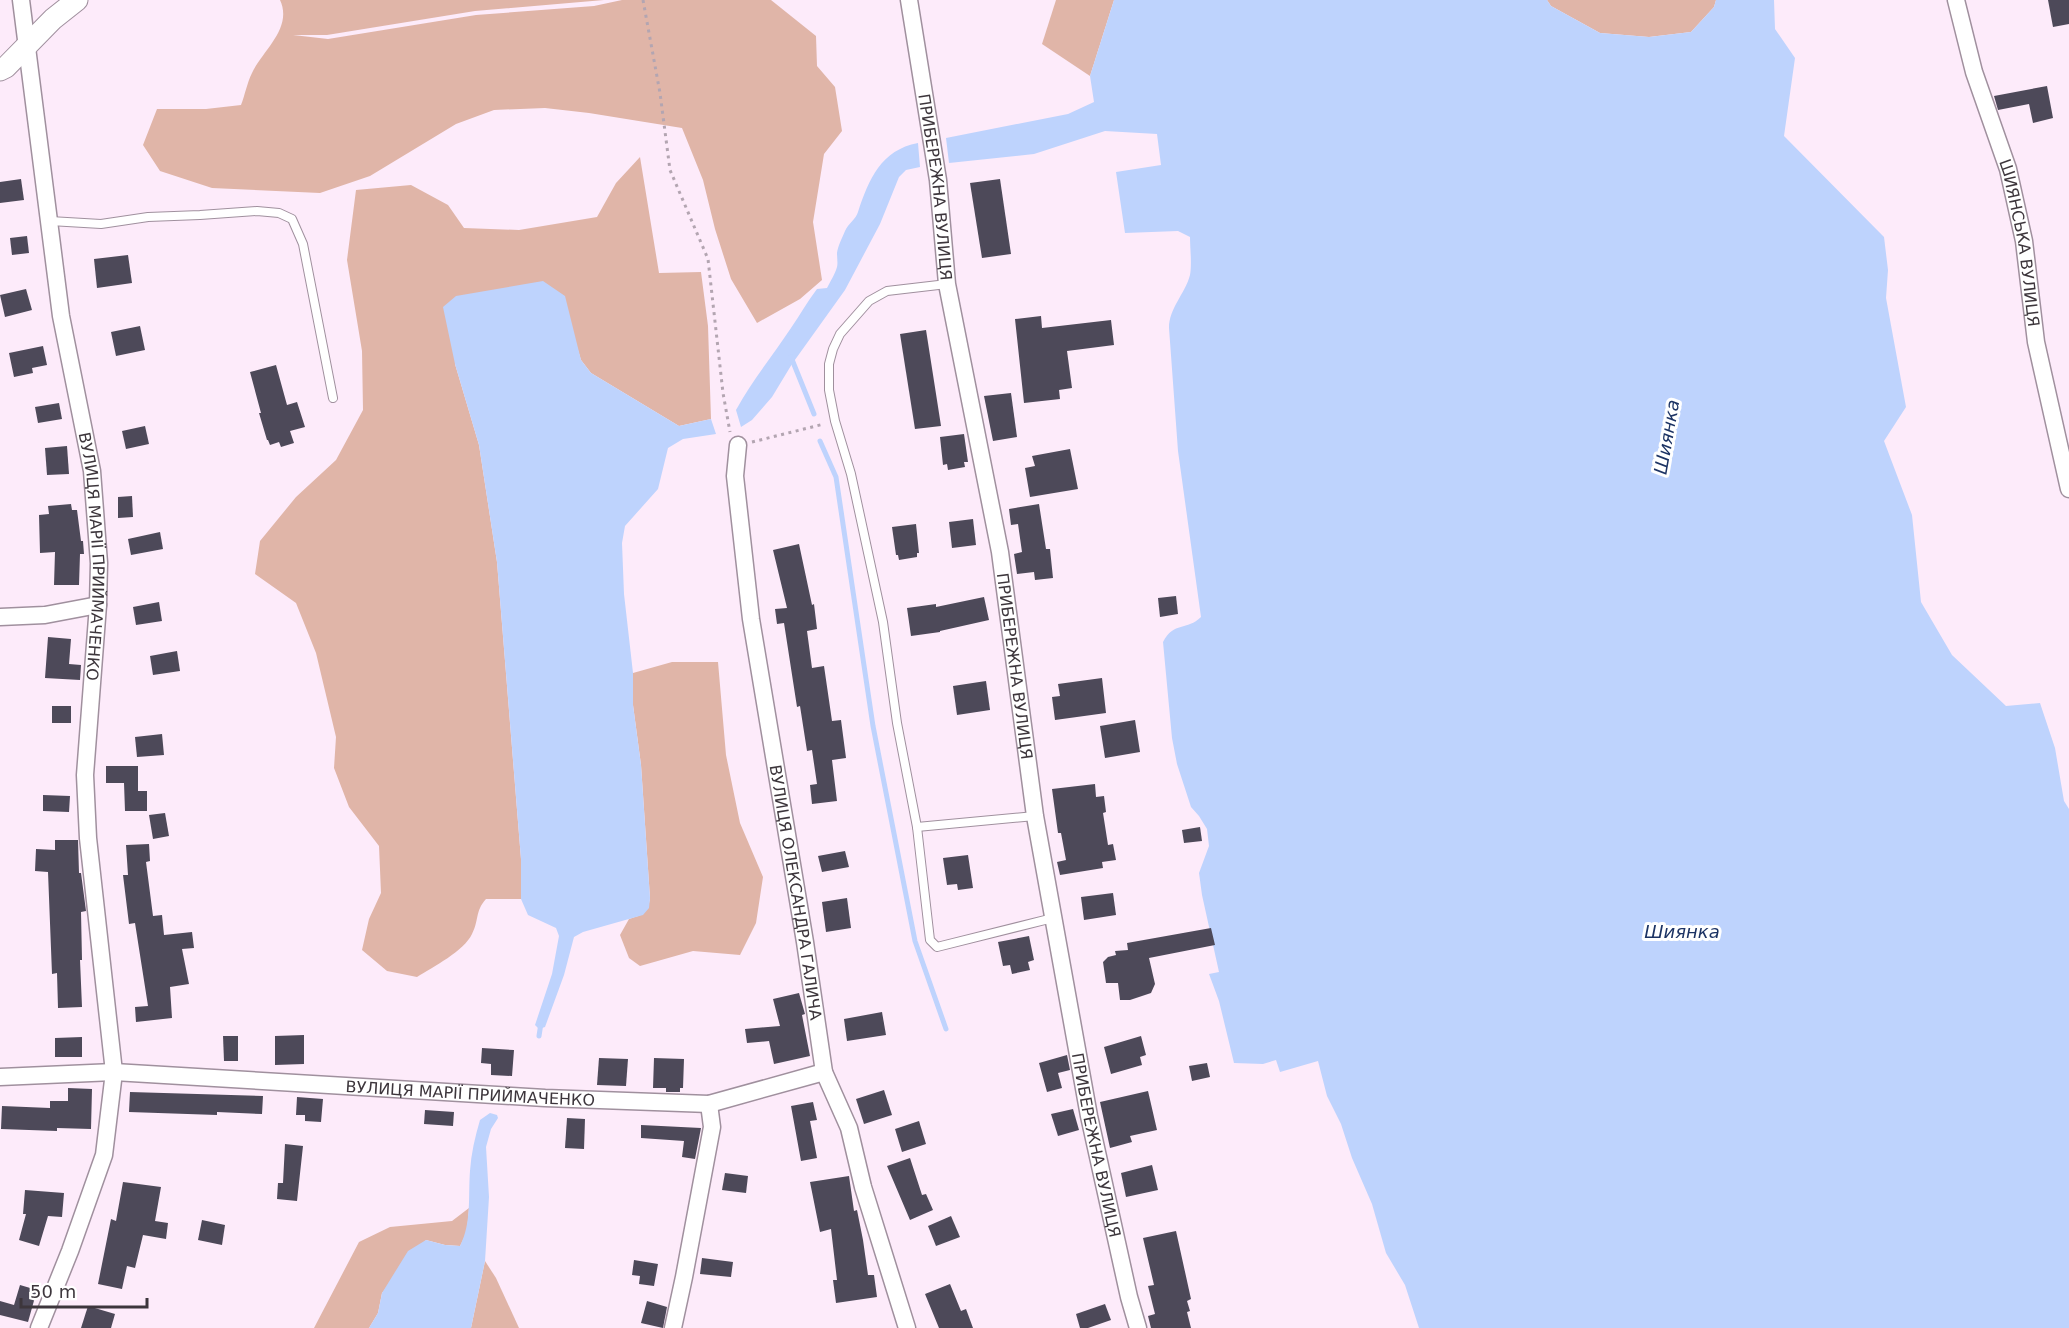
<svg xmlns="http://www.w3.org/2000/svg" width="2069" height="1328" viewBox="0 0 2069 1328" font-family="'DejaVu Sans',sans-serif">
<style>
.green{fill:#e0b5a8}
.water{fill:#bed3fd}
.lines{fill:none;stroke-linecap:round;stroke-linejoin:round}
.stream{stroke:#bed3fd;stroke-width:5}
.building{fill:#4d4959}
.service-casing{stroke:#a0909e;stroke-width:10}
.minor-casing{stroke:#a0909e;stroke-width:19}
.tertiary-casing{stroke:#a0909e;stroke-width:23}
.path{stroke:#b3a5b1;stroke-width:3;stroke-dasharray:3 4.5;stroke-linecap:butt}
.service{stroke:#fff;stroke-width:8}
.minor{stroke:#fff;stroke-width:16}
.tertiary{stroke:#fff;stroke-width:21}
.labels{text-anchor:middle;stroke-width:6;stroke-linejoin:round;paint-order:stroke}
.street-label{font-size:16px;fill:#3d363c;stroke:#fff}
.water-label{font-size:18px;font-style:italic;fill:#1c3364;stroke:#fff}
</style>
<rect width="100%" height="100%" fill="#fdebfa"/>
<!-- green -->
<g class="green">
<path d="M280,0H604L475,11L327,35H293L328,39L476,15L594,6L622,0H771L816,36L817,66L835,87L842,131L824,154L813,222L822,280L800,299L757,323L731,279L715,229L703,180L682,128L589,113L545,108L494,110L456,124L370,176L320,193L212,188L160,171L143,145L157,109H206L241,105C245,95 247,83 252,73C263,50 293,28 280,0Z"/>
<polygon points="1056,0 1114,0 1090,76 1042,44"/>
<polygon points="1547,0 1716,0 1714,7 1691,32 1649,37 1600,33 1551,6"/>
<path d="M640,157L659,273L701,272L708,326L711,419L679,426L591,373L581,360L574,337L455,364L479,445L497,562L521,859V899H486C475,911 479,921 472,934C464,951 433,967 417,977L387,971L362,950L369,919L381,893L379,846L349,807L334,768L336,737L316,653L296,603L255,574L260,541L296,497L336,460L363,410L362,351L347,260L356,190L411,185L448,205L464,228L519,230L597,217L616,183Z"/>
<path d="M672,662H718L726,755L740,823L763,877L756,923L740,955L693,951L640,966L629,958L620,935L629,919C642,915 648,913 650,898L641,765L633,705V673Z"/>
<polygon points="469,1208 467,1232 460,1246 445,1245 426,1240 382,1293 378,1313 369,1328 314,1328 359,1242 390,1227 452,1221"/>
<polygon points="485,1261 496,1278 519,1328 471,1328"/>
</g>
<!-- water -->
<g class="water">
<path d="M1114,0H1547L1551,6L1600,33L1649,37L1691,32L1714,7L1716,0H1774L1775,29L1795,58L1784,136L1884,237L1888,270L1886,298L1906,407L1884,441L1912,515L1921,602L1952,655L2006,706L2040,703L2055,748L2064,801L2069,809V1328H1419L1405,1285L1386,1253L1372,1204L1352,1158L1341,1124L1327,1096L1318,1061L1280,1072L1276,1060L1263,1064L1234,1063L1219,1001L1209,974L1219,972L1202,895L1199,873L1209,846L1207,829L1199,816L1191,807L1177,764L1172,738L1163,642C1174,621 1187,631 1201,617L1178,451L1169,328C1169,308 1185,294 1190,275C1192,264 1190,248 1190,237L1178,231L1125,233L1116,172L1161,165L1157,134L1105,131L1034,154L949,163L946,138L1068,114L1094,102L1090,76Z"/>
<path d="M918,143L920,167L906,170L899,177L880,224L845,290L792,364L772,397L752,420L741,427L736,410C752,381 773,355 791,328C800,315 807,302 817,289L827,288C830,282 835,274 837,267C838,263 837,258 837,253C838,246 842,238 845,231C848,224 856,219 858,212C869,179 881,150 918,143Z"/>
<polygon points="543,281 565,296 581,360 591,373 679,426 711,419 716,434 683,439 668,448 658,489 625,526 622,543 624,594 633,673 633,705 641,765 650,898 649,908 643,915 583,932 574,937 564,975 545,1027 539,1029 535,1025 552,974 559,936 556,928 528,915 521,899 521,859 497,562 479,445 455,364 443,307 456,296"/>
<path d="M490,1113L497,1115L498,1118L491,1129L486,1147L489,1197L485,1261L471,1328H369L378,1313L382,1293L408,1251L426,1240L445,1245L460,1246C472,1222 468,1197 470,1171C471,1154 475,1137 480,1120Z"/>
</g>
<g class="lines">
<!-- stream -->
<g class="stream">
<polyline points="791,357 814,414"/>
<polyline points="820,441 836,477 873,726 915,941 946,1029"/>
<polyline points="539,1036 541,1023"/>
</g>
</g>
<!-- building -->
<g class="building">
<polygon points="2048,0 2069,0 2069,24 2053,27"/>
<polygon points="2047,86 2053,118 2033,123 2029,104 1998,110 1994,96"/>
<polygon points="21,179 24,200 0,203 0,182"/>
<polygon points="1000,179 1011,254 982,258 970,183"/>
<polygon points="27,236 29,253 12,255 10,238"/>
<polygon points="128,255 132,283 97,288 94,259"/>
<polygon points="26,289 32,310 5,317 0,295"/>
<polygon points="1041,316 1042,328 1111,320 1114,345 1067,351 1072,388 1059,390 1060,399 1024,403 1015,319"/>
<polygon points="140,326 145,350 116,356 111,332"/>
<polygon points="926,330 941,426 915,429 900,334"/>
<polygon points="43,346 47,365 32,368 33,373 14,377 9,353"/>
<polygon points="276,365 287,405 297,402 305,427 290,431 294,443 281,447 279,442 270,445 268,440 267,440 259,413 261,413 250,372"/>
<polygon points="1011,393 1017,437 993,441 984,396"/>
<polygon points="59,403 62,419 38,423 35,407"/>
<polygon points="145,426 149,444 126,449 122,431"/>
<polygon points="964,434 968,462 964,462 965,467 948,470 947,464 943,465 940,437"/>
<polygon points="67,446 69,474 47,475 45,448"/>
<polygon points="1070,449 1078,489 1030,497 1025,468 1035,466 1032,456"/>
<polygon points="132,496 133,517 118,518 118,497"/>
<polygon points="71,504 72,510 77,510 81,541 83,541 84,554 80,554 79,585 54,585 55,552 40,553 39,515 49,514 48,506"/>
<polygon points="1039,504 1046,549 1050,549 1053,578 1035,580 1034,572 1017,574 1014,554 1022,552 1018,524 1011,525 1009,509"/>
<polygon points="973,519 976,545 952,548 949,522"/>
<polygon points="916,524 919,553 917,553 917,557 899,560 898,555 896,555 892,527"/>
<polygon points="160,532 163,549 131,555 128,539"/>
<polygon points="799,544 812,605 814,604 817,629 807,631 812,668 824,666 832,721 841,720 846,758 832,760 837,801 812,804 810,785 817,784 812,750 807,751 800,706 797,707 784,623 777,624 775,609 787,608 773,550"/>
<polygon points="1176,596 1178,614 1160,617 1158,598"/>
<polygon points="984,597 989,620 940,631 940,632 911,636 907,608 936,604 936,607"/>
<polygon points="159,602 162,621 136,625 133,607"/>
<polygon points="48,637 71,639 69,664 81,665 80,680 45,678"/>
<polygon points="177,651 180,671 153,675 150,656"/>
<polygon points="1102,678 1106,713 1055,720 1052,697 1060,696 1058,684"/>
<polygon points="986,681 990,710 957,715 953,686"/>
<rect x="52" y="706" width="19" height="17"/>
<polygon points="1135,720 1140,752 1105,758 1100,726"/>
<polygon points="162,734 164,755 137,757 135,737"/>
<polygon points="106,766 138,766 138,791 147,791 147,811 125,811 124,783 106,783"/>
<polygon points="1095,784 1096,797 1104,796 1106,812 1103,813 1108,845 1113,844 1116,860 1102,862 1103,868 1060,875 1057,862 1066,860 1061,833 1058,833 1052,789"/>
<polygon points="43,795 70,796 69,812 43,811"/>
<polygon points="165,813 169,836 153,839 149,815"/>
<polygon points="1200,827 1202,841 1184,843 1182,830"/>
<polygon points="55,840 78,840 79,873 81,873 86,911 81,912 82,960 80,960 82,1007 58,1008 57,973 52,974 48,872 35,871 36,849 55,850"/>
<polygon points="149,844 150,861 146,862 153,916 162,915 164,935 192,932 194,948 182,949 189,984 170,987 172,1018 136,1022 135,1007 148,1006 135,923 129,924 123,875 128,875 126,845"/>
<polygon points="845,851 849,867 822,872 818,856"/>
<polygon points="968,855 973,888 958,890 957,884 947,885 943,858"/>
<polygon points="1113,893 1116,915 1084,920 1081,897"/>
<polygon points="847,898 851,928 826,932 822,902"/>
<polygon points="1211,928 1215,945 1149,958 1155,984 1151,993 1130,1000 1120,1000 1118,983 1106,983 1103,962 1108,957 1116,955 1115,951 1128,950 1127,943"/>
<polygon points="1029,936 1034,960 1028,962 1030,970 1012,974 1010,965 1003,966 998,942"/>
<polygon points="799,993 805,1014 802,1015 810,1056 774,1064 769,1041 747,1043 745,1029 780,1026 773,999"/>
<polygon points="882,1012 886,1035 847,1041 844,1019"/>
<polygon points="304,1035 304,1064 275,1065 275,1036"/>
<polygon points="223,1036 238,1036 238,1061 224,1061"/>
<polygon points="1141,1036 1146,1055 1140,1057 1142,1065 1111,1074 1104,1047"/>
<polygon points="82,1037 82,1057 55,1057 55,1038"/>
<polygon points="482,1048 514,1050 512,1076 491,1075 491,1064 481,1063"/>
<polygon points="1067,1055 1070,1070 1058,1073 1062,1088 1047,1092 1039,1063"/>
<polygon points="599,1058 628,1059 626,1086 597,1085"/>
<polygon points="654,1058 684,1059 683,1088 680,1088 680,1092 666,1092 666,1088 653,1088"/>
<polygon points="1207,1063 1210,1077 1192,1081 1189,1066"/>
<polygon points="68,1088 92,1089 91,1129 57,1128 57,1131 1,1129 2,1106 50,1108 50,1101 68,1101"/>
<polygon points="884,1090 892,1115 864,1124 856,1099"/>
<polygon points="1148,1091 1157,1130 1130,1136 1132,1142 1110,1148 1100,1102"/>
<polygon points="130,1092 263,1096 262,1114 217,1112 217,1115 129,1112"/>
<polygon points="297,1097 323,1099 321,1122 305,1121 305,1115 296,1115"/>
<polygon points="813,1102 817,1120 810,1121 817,1158 801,1161 791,1106"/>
<polygon points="1073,1109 1079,1130 1058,1136 1051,1114"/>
<polygon points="425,1110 454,1112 453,1126 424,1124"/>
<polygon points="567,1118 585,1119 584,1149 565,1148"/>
<polygon points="919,1121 926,1144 902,1152 895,1129"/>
<polygon points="641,1125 701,1128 695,1159 682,1157 684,1141 641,1138"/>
<polygon points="285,1144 303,1146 297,1201 277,1199 278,1183 283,1183"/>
<polygon points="910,1158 922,1195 926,1194 933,1210 910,1220 887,1166"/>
<polygon points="1152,1165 1158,1190 1126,1197 1121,1173"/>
<polygon points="725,1173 748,1176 746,1193 722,1190"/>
<polygon points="849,1176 854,1211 857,1210 863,1240 868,1275 874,1275 877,1297 836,1303 833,1280 837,1280 831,1229 820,1232 810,1182"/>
<polygon points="123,1182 161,1187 155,1221 168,1223 166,1239 143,1235 135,1268 127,1266 122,1289 98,1284 111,1219 116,1221"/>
<polygon points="25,1190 64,1193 62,1217 48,1216 39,1246 19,1240 26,1214 23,1214"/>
<polygon points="951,1216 960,1237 936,1246 928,1226"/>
<polygon points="202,1220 225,1225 222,1245 198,1240"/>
<polygon points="1176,1231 1191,1299 1187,1301 1190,1311 1187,1312 1191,1328 1151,1328 1148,1316 1155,1314 1148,1286 1154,1285 1143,1238"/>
<polygon points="702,1258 733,1262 731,1277 700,1274"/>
<polygon points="634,1260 658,1264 654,1286 639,1284 640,1276 632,1275"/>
<polygon points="950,1284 961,1311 966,1309 973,1328 939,1328 925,1294"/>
<polygon points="20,1285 37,1290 28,1322 0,1315 0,1301 14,1305"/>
<polygon points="647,1301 667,1307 663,1328 641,1323"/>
<polygon points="1105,1304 1111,1320 1088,1328 1080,1328 1076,1314"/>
<polygon points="88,1306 115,1314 111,1328 81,1328"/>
</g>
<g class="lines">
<defs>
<g id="service">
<polyline points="50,221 101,224 148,217 200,215 257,211 279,213 292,219 303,244 333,398"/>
<polyline points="947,284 887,291 869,301 840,334 833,349 829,364 829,390 835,421 851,474 883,622 897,723 917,827 1035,816"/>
<polyline points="917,827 930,940 937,947 1053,918"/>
</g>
<g id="minor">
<path id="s1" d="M21,0L61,316L92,471L99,563L98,605L85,775L88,838L114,1072L104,1155L70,1251L39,1328"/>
<path id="s2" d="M909,0L938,180L947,284L1000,552L1035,816L1089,1116L1129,1297L1138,1328"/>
<path id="s3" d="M1956,0L1974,72L2008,169L2024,241L2036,342L2069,489"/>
<path id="s4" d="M738,445L735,476L751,619L805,942L824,1072L849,1128L863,1187L907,1328"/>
<polyline points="0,617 45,615 98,605"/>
<path id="s5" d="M0,1077L114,1072L545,1098L709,1104L824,1072"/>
<polyline points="673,1328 684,1277 712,1127 709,1104"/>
</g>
<polyline id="tertiary" points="0,70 6,67 53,19 77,0"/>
</defs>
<!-- service casing -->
<use href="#service" class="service-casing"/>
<!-- minor casing -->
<use href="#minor" class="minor-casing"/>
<!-- tertiary casing -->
<use href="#tertiary" class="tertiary-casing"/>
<!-- path -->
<g class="path">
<polyline points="643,0 660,93 670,170 708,259 723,393 730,432"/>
<polyline points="752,442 824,424"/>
</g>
<!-- service -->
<use href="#service" class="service"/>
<!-- minor -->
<use href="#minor" class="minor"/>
<!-- tertiary -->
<use href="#tertiary" class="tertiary"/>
</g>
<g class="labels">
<!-- street labels -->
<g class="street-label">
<text dy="6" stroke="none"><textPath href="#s2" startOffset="189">ПРИБЕРЕЖНА ВУЛИЦЯ</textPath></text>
<text dy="6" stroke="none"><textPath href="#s3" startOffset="252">ШИЯНСЬКА ВУЛИЦЯ</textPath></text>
<text dy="6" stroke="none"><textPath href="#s1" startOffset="562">ВУЛИЦЯ МАРІЇ ПРИЙМАЧЕНКО</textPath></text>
<text dy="6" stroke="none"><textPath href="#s2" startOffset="675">ПРИБЕРЕЖНА ВУЛИЦЯ</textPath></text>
<text dy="6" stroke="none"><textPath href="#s4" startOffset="452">ВУЛИЦЯ ОЛЕКСАНДРА ГАЛИЧА</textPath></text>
<text dy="6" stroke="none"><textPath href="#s5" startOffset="471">ВУЛИЦЯ МАРІЇ ПРИЙМАЧЕНКО</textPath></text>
<text dy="6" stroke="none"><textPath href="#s2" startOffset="1161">ПРИБЕРЕЖНА ВУЛИЦЯ</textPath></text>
</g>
<!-- water labels -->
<g class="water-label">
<text transform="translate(1667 437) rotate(-80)" y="6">Шиянка</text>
<text x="1682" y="938">Шиянка</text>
</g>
</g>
<!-- scale -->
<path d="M21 1298v9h126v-9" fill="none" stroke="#3d363c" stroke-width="3"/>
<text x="30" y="1298" font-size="18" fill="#3d363c" stroke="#ffffff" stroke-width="4.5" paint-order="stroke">50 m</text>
</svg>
